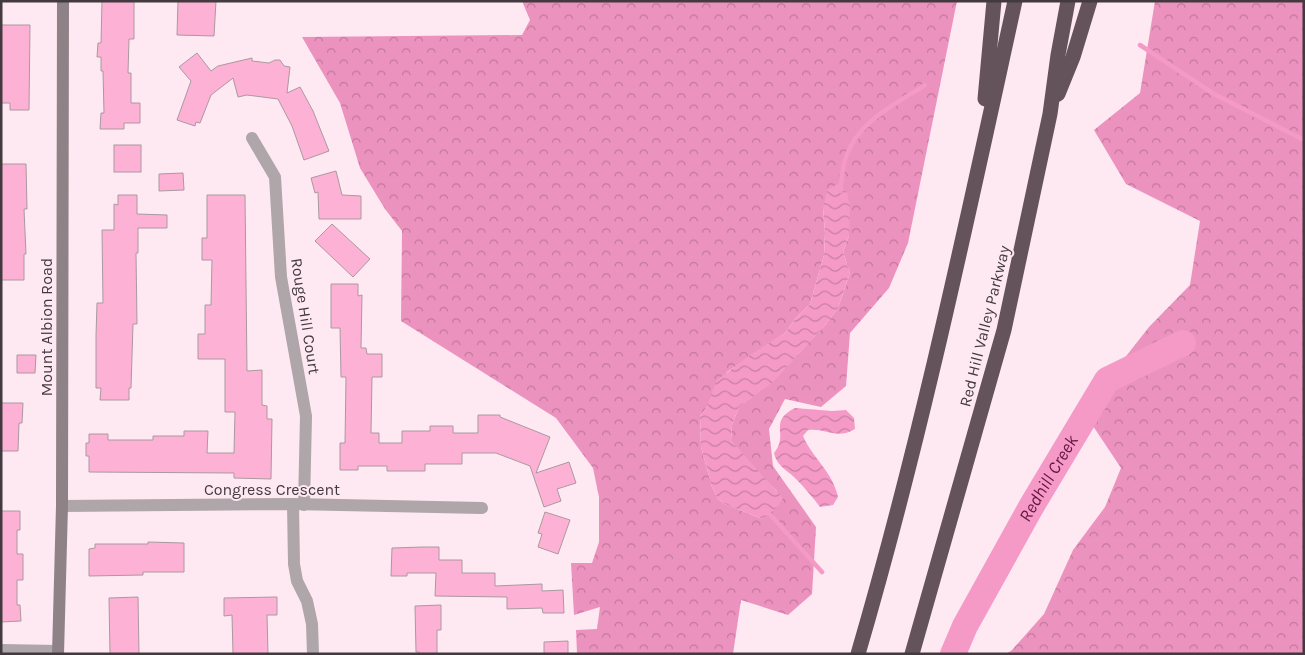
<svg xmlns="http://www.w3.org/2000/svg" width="1305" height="655" viewBox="0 0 1305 655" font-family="Karla,sans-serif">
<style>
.forest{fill:url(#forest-crowns);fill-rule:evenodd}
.water{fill:url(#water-waves)}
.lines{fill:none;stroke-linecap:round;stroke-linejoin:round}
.stream{stroke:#f59ac7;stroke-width:4.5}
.river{stroke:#f59ac7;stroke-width:26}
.building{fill:#fdb2d5;stroke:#ab98a0}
.street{stroke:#aea6a9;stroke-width:12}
.secondary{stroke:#8e8287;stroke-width:12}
.highway{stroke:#64535a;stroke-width:15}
.labels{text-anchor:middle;stroke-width:4;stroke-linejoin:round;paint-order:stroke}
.street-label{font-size:16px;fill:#423a3e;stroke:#fee9f2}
.water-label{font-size:18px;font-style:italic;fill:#651644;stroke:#fee9f2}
</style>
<defs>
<pattern id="forest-crowns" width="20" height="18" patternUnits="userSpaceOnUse" patternTransform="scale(1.25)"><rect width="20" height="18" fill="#ec92be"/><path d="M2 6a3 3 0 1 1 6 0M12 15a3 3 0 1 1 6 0" fill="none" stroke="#c1789c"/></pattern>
<pattern id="water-waves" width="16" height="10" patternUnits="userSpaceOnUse" patternTransform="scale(1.25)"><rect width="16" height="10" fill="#f59ac7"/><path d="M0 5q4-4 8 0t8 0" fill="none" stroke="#c87fa3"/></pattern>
</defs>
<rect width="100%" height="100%" fill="#fee9f2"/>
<!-- forest -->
<g class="forest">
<path d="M522,1H957L908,243L889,288L850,333L846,386L821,407L785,399L769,429L773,466L816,527L812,594L788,615L741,600L733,654H577L576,630L597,629L600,607L574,615L571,563H592L599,542V497L593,468L556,418L401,321L402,231L385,209L360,168L340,103L302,37L522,35L530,20ZM823,208L849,236L843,252L850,273L838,308L827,323L774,380L739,407L732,425L731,441L760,475L777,491L762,519L725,504L718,499L712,487L701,447L700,416L707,407L727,372L785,333L795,319L810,304L824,255L825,233Z"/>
<polygon points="1155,1 1304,1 1304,654 1005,654 1011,651 1044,614 1073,550 1105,507 1121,468 1083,411 1149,327 1190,285 1200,221 1126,184 1094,130 1140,93"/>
</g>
<!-- water -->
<g class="water">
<polygon points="838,184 847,192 850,207 849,236 843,252 850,273 838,308 827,323 774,381 739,407 732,425 731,441 783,498 778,507 762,519 725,504 718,499 712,487 701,447 700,416 707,407 716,381 750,355 785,333 795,319 810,304 824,255 825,233 823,208 827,190"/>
<path d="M795,408L832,411L846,410L854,418L855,429C837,440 826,428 808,430L803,436C813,459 833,472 838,497L833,505L820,507C813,498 805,488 797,480C788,470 777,467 774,453C790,434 767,422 795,408Z"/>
</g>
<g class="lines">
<!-- stream -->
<g class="stream">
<polyline points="1140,45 1214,94 1304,140"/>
<path d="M840,191C842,180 842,167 846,157C858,121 896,104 925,85"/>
<polyline points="766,510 822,572"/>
</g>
<!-- river -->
<path class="river" id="s1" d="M953,654L965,626L1031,507L1107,380L1183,343"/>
</g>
<!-- building -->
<g class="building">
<polygon points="102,1 134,1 134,39 129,39 128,73 131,73 131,103 140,103 140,123 124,123 124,129 100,129 101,113 104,113 103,71 101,71 101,57 97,57 98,43 101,43"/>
<polygon points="178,1 216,1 214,36 177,35"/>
<polygon points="1,25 30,25 29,110 10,110 10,103 1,103"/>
<polygon points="197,53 211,71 218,66 252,58 252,61 269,63 275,60 280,60 284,66 290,67 287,93 300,87 313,111 329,151 304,160 292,126 278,99 247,95 238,97 233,78 211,95 200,123 196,122 195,126 177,120 191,81 179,67"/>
<rect x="114" y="145" width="27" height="27"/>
<polygon points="1,164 26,164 27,209 24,209 26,254 24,254 24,280 1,280"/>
<polygon points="336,171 342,195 361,196 361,219 319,219 318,192 315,193 311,178"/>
<polygon points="183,173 184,190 159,191 159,174"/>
<polygon points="118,195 137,195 137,214 167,215 167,228 138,228 138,253 136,253 137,324 133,324 131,388 129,388 129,400 100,400 101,388 96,388 96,336 97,303 103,303 102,230 114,230 114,204 118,205"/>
<polygon points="207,195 245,195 247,371 262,370 262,405 267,406 267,419 272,419 271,479 234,478 234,473 89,472 89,456 86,456 86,443 89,443 89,434 108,434 108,440 153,440 153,436 184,436 184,431 208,431 207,453 234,453 235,412 225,412 225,359 198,359 198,334 205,334 205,305 211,305 212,260 202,260 202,238 207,238"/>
<polygon points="332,224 370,259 353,277 315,241"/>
<polygon points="331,284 358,284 358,296 362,295 361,348 366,348 367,354 382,354 382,377 372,377 371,433 379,433 379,443 402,443 402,431 430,431 430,426 453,426 453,433 478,433 478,415 500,415 500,417 550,437 536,473 569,462 576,483 557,489 561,501 544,507 530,466 496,453 462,453 462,464 425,464 425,471 387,471 387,466 358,466 358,470 340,470 340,443 345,443 346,377 341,377 340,328 331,328"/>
<polygon points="17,355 36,355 35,373 17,373"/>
<polygon points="1,403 23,403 22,423 19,423 18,451 1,451"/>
<polygon points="1,511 20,511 20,530 17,530 17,554 23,554 23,580 17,580 17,605 20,605 21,621 1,622"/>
<polygon points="545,512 570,520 558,554 538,547 542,534 538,533"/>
<polygon points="148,542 184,543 184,572 143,572 143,575 89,576 89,549 95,548 95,544 148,544"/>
<polygon points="423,547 439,547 439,560 462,560 462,573 495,573 495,586 542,584 542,591 563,590 564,613 543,613 542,608 507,609 507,597 435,596 436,573 407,573 407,576 391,576 392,548"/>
<polygon points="138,597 139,654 110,654 109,598"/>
<polygon points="277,597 277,615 267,615 268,654 233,654 232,615 224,616 224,598"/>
<polygon points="441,605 441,630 437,630 437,654 419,654 419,652 416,652 415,606"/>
<polygon points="568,641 568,654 544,654 544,642"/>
</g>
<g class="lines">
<!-- street -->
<g class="street">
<polyline points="252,138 275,177 281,277 306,416 304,505"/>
<polyline points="293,504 294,564 297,581 307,601 312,624 313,654"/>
<polyline points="62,506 293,504 482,508"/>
<polyline points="1,650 58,651"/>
</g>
<!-- secondary -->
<polyline class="secondary" points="58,654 62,506 63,1"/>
<!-- highway -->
<g class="highway">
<polyline points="1058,94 1073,57 1090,1"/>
<polyline points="985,99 994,1"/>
<path d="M858,654C921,439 967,220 1015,1"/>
<polyline points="912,654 1004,330 1050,114 1058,55 1068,1"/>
</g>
</g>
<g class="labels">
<!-- street labels -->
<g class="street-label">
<text transform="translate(306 316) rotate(81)" y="6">Rouge Hill Court</text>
<text transform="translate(984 326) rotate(-76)" y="6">Red Hill Valley Parkway</text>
<text transform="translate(46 327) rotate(-90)" y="6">Mount Albion Road</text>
<text x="272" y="495">Congress Crescent</text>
</g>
<!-- water labels -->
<g class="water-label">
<text dy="6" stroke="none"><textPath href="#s1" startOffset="200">Redhill Creek</textPath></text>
</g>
</g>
<!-- border -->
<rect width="1305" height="655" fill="none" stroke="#423a3e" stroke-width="5"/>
</svg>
